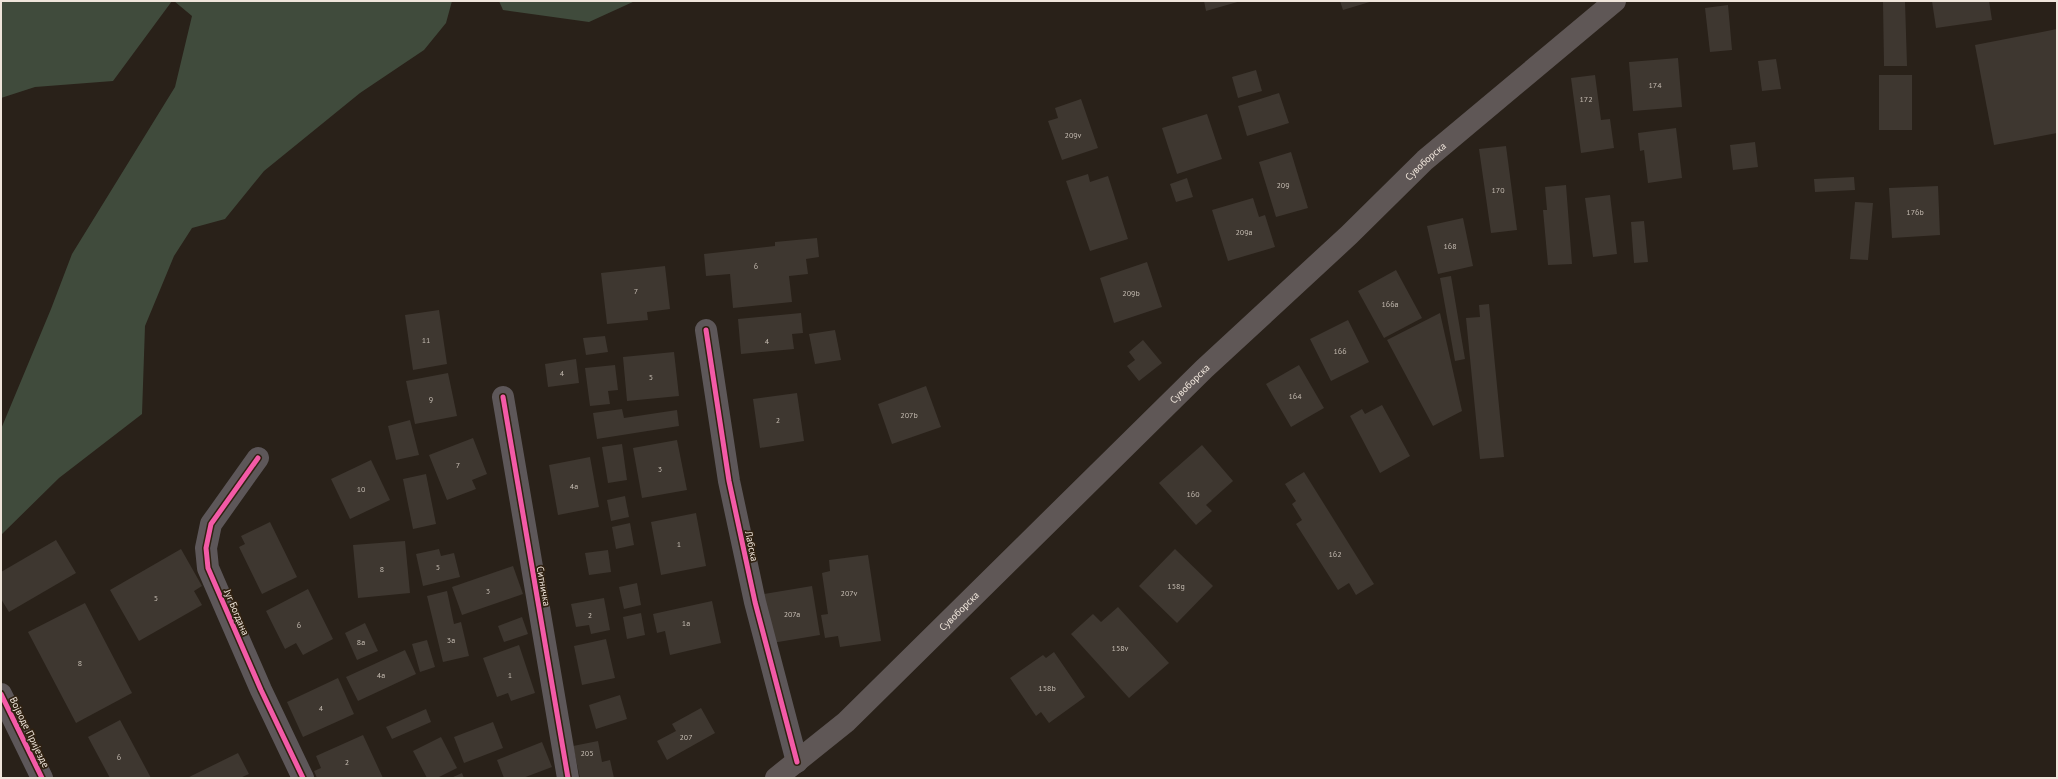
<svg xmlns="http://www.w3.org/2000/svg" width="2058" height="779" viewBox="0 0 2058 779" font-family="'PT Sans',sans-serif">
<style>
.green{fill:#404b3c}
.building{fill:#3e3730}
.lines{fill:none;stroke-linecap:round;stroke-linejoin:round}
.minor{stroke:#5d5759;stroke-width:22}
.major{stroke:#5f5756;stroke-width:22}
.cycleway-casing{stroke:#302212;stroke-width:8}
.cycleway{stroke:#f35aa7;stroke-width:5}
.labels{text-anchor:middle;stroke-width:3.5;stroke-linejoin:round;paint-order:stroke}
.number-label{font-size:8px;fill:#c3bab0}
.street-label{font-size:10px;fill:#efe5db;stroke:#302212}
</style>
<rect width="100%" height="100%" fill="#292119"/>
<!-- green -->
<g class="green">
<polygon points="1,1 172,1 113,81 35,87 1,98"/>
<polygon points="174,1 452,1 446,23 424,50 360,93 264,171 225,219 192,228 174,256 145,326 142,414 59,478 1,535 1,429 51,309 72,254 175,87 192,16"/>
<polygon points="499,1 635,1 589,22 503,10"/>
</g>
<!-- building -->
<g class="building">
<polygon points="1204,1 1241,1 1206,11"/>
<polygon points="1340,1 1373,1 1343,10"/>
<polygon points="1883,1 1905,1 1907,66 1884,66"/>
<polygon points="1932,1 1989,1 1992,20 1936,28"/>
<polygon points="1728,5 1732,50 1710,52 1705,8"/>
<polygon points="2057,29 2057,133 1994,145 1975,45"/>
<polygon points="1678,58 1682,107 1633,111 1629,62"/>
<polygon points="1776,59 1781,89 1762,91 1758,61"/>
<polygon points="1256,70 1262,91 1238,98 1232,77"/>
<polygon points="1595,75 1601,120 1610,119 1614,148 1581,153 1571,78"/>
<rect x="1879" y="75" width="33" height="55"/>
<polygon points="1279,93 1289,123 1247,136 1238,106"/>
<polygon points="1081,99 1098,148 1062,160 1048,121 1058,118 1055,108"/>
<polygon points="1207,114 1222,159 1177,174 1162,128"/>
<polygon points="1676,128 1682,178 1648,183 1644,150 1640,151 1638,133"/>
<polygon points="1755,142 1758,167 1733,170 1730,145"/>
<polygon points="1506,146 1517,230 1491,233 1479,149"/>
<polygon points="1291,152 1308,208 1276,217 1259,162"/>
<polygon points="1088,174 1090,182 1108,176 1128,239 1090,251 1066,181"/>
<polygon points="1854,177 1855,190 1815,192 1814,179"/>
<polygon points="1187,178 1193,197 1176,202 1170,184"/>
<polygon points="1566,185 1572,264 1548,265 1543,210 1547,210 1545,187"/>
<polygon points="1938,186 1940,235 1892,238 1889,188"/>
<polygon points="1610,195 1617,254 1593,257 1585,198"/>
<polygon points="1253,198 1259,217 1265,215 1275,247 1228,261 1212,210"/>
<polygon points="1855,202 1873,203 1868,260 1850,259"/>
<polygon points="1463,218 1473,266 1438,274 1427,226"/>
<polygon points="1644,221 1648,262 1634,263 1631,222"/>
<polygon points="817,238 819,257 806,259 808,274 789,276 792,302 733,308 730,274 706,276 704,254 775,246 775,242"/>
<polygon points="1147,262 1162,307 1114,323 1100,278"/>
<polygon points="665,266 670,309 647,312 648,320 607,324 601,273"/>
<polygon points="1396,270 1422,318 1384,338 1358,291"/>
<polygon points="1451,276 1465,359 1455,361 1440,278"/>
<polygon points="1489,304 1504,457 1480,459 1466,318 1480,317 1479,305"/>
<polygon points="439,310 447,364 413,370 405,315"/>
<polygon points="801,313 803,333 792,334 794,349 741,354 738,319"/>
<polygon points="1440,313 1462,411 1433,426 1387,340"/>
<polygon points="1348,320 1369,362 1331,381 1310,339"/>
<polygon points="835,330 841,360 815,364 809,334"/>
<polygon points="605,336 608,352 586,355 583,338"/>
<polygon points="1143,340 1162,363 1139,381 1127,366 1135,360 1129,352"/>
<polygon points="674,352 679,396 627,401 623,357"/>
<polygon points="576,359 579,383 548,387 545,364"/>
<polygon points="615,365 618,390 608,391 610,404 590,406 585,368"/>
<polygon points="1299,365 1324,408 1291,427 1266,384"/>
<polygon points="448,373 457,416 415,424 406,381"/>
<polygon points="926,386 941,427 892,444 878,404"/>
<polygon points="797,393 804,441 760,448 753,399"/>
<polygon points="1382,405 1410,456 1380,473 1350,416 1362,409 1365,414"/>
<polygon points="622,409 624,418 677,410 679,426 597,439 593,413"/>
<polygon points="410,420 419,455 396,460 388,426"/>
<polygon points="473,438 487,474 472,480 476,489 447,500 429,455"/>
<polygon points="677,440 687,490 642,498 633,448"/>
<polygon points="622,444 627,480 608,483 602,447"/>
<polygon points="1202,445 1233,481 1206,505 1212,511 1196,525 1159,483"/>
<polygon points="590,457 599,507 558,515 549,465"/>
<polygon points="371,460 390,500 350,519 331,479"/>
<polygon points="1304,472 1374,584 1356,595 1349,583 1338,590 1296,524 1302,520 1292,504 1296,501 1285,484"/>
<polygon points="426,474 436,524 413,529 403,479"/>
<polygon points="625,496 629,517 611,521 607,500"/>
<polygon points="696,513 706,566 661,575 651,522"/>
<polygon points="270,522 297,577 262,594 239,547 245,544 241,536"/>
<polygon points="630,523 634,545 616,549 612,527"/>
<polygon points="56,540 76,573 9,612 1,599 1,572"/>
<polygon points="405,541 410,593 358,598 353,545"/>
<polygon points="181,549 202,586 194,591 202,605 139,641 110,590"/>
<polygon points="439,549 441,556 454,553 460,577 423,586 416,554"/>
<polygon points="1175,549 1213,586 1177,623 1139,586"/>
<polygon points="608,550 611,572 589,575 585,553"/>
<polygon points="868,555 881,641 840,647 838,636 825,638 821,615 828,614 822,573 830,571 829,560"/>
<polygon points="513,566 523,594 462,615 452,587"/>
<polygon points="637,583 641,605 624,609 619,587"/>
<polygon points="812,586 820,635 772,643 764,594"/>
<polygon points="308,589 333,639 303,655 296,643 285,649 266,611"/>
<polygon points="447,591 454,624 461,622 469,656 443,662 427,596"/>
<polygon points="604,598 610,630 591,634 589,625 576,627 571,604"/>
<polygon points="712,601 721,643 670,655 665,631 657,633 653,614"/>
<polygon points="85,603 132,693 76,723 28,632"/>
<polygon points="1118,607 1169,663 1129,698 1071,634 1093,614 1101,622"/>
<polygon points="641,613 645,635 627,639 623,617"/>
<polygon points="522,617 528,634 504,642 498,626"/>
<polygon points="365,623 378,651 357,660 345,633"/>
<polygon points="606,639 615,678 582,685 574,646"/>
<polygon points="427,640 435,667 420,672 412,644"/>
<polygon points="519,645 535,693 511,701 508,693 497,697 483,658"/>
<polygon points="405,650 416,674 358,701 346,677"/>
<polygon points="1054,652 1085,697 1049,723 1041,712 1036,716 1010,678 1043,655 1046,658"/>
<polygon points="338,678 354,714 303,737 287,702"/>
<polygon points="620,695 627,719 596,729 589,705"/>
<polygon points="701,708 715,733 667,760 657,741 676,731 672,724"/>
<polygon points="426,709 431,722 392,739 386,727"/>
<polygon points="120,720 151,778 110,778 88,737"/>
<polygon points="493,722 503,748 464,763 454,737"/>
<polygon points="363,735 383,778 317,778 314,771 321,768 316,756"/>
<polygon points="441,737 457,768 437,778 427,778 413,751"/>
<polygon points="598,741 602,762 610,760 614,778 580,778 573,746"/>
<polygon points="542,742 552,767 523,778 504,778 497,760"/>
<polygon points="238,753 249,774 240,778 187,778"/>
<polygon points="462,773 464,778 451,778"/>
</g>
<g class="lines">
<!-- minor -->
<g class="minor">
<polyline points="706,330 729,481 755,602 797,762"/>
<polyline points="503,397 568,778"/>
<polyline points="258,458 211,524 206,548 208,568 261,690 303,778"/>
<polyline points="1,694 42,778"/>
</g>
<!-- major -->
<path class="major" id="s1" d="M776,778L846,722L1204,369L1349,235L1425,160L1615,1"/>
<defs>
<g id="cycleway">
<polyline points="706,330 729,481 755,602 797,762"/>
<polyline points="503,397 568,778"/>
<polyline points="258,458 211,524 206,548 208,568 261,690 303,778"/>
<polyline points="1,694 42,778"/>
</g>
</defs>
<!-- cycleway casing -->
<use href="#cycleway" class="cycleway-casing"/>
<!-- cycleway -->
<use href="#cycleway" class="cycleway"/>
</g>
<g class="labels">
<!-- number labels -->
<g class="number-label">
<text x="1655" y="88">174</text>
<text x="1586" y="102">172</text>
<text x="1073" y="138">209v</text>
<text x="1283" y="188">209</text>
<text x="1498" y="193">170</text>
<text x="1915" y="215">176b</text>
<text x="1244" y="235">209a</text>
<text x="1450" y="249">168</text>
<text x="756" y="269">6</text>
<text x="636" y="294">7</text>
<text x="1131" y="296">209b</text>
<text x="1390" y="307">166a</text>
<text x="426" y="343">11</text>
<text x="767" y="344">4</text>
<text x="1340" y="354">166</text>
<text x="562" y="376">4</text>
<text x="651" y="380">5</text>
<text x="1295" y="399">164</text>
<text x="431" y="402">9</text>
<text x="909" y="418">207b</text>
<text x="778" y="423">2</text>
<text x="458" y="468">7</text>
<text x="660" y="472">3</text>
<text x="574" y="489">4a</text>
<text x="361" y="492">10</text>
<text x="1193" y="497">160</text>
<text x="679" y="547">1</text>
<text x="1335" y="557">162</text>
<text x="438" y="570">5</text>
<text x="382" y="572">8</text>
<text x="1176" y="589">158g</text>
<text x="488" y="594">3</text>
<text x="849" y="596">207v</text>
<text x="156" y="601">5</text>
<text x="792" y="617">207a</text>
<text x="590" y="618">2</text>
<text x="686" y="626">1a</text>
<text x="299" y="628">6</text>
<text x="451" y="643">3a</text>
<text x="361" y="645">8a</text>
<text x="1120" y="651">158v</text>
<text x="80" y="666">8</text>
<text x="381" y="678">4a</text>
<text x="510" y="678">1</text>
<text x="1047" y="691">158b</text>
<text x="321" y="711">4</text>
<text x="686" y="740">207</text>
<text x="587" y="756">205</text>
<text x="119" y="760">6</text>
<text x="347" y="765">2</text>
</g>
<!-- street labels -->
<g class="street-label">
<text dy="4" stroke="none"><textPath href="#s1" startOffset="896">Сувоборска</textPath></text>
<text dy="4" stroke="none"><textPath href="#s1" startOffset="572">Сувоборска</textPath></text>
<text transform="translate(752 546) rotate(78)" y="4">Лабска</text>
<text transform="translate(544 586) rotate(80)" y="4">Ситничка</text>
<text dy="4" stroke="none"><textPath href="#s1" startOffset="248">Сувоборска</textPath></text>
<text transform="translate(237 612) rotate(67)" y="4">Југ Богдана</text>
<text transform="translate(30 732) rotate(64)" y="4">Војводе Пријезде</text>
</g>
</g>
<!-- border -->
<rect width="2058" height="779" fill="none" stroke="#efe5db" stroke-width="4"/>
</svg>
